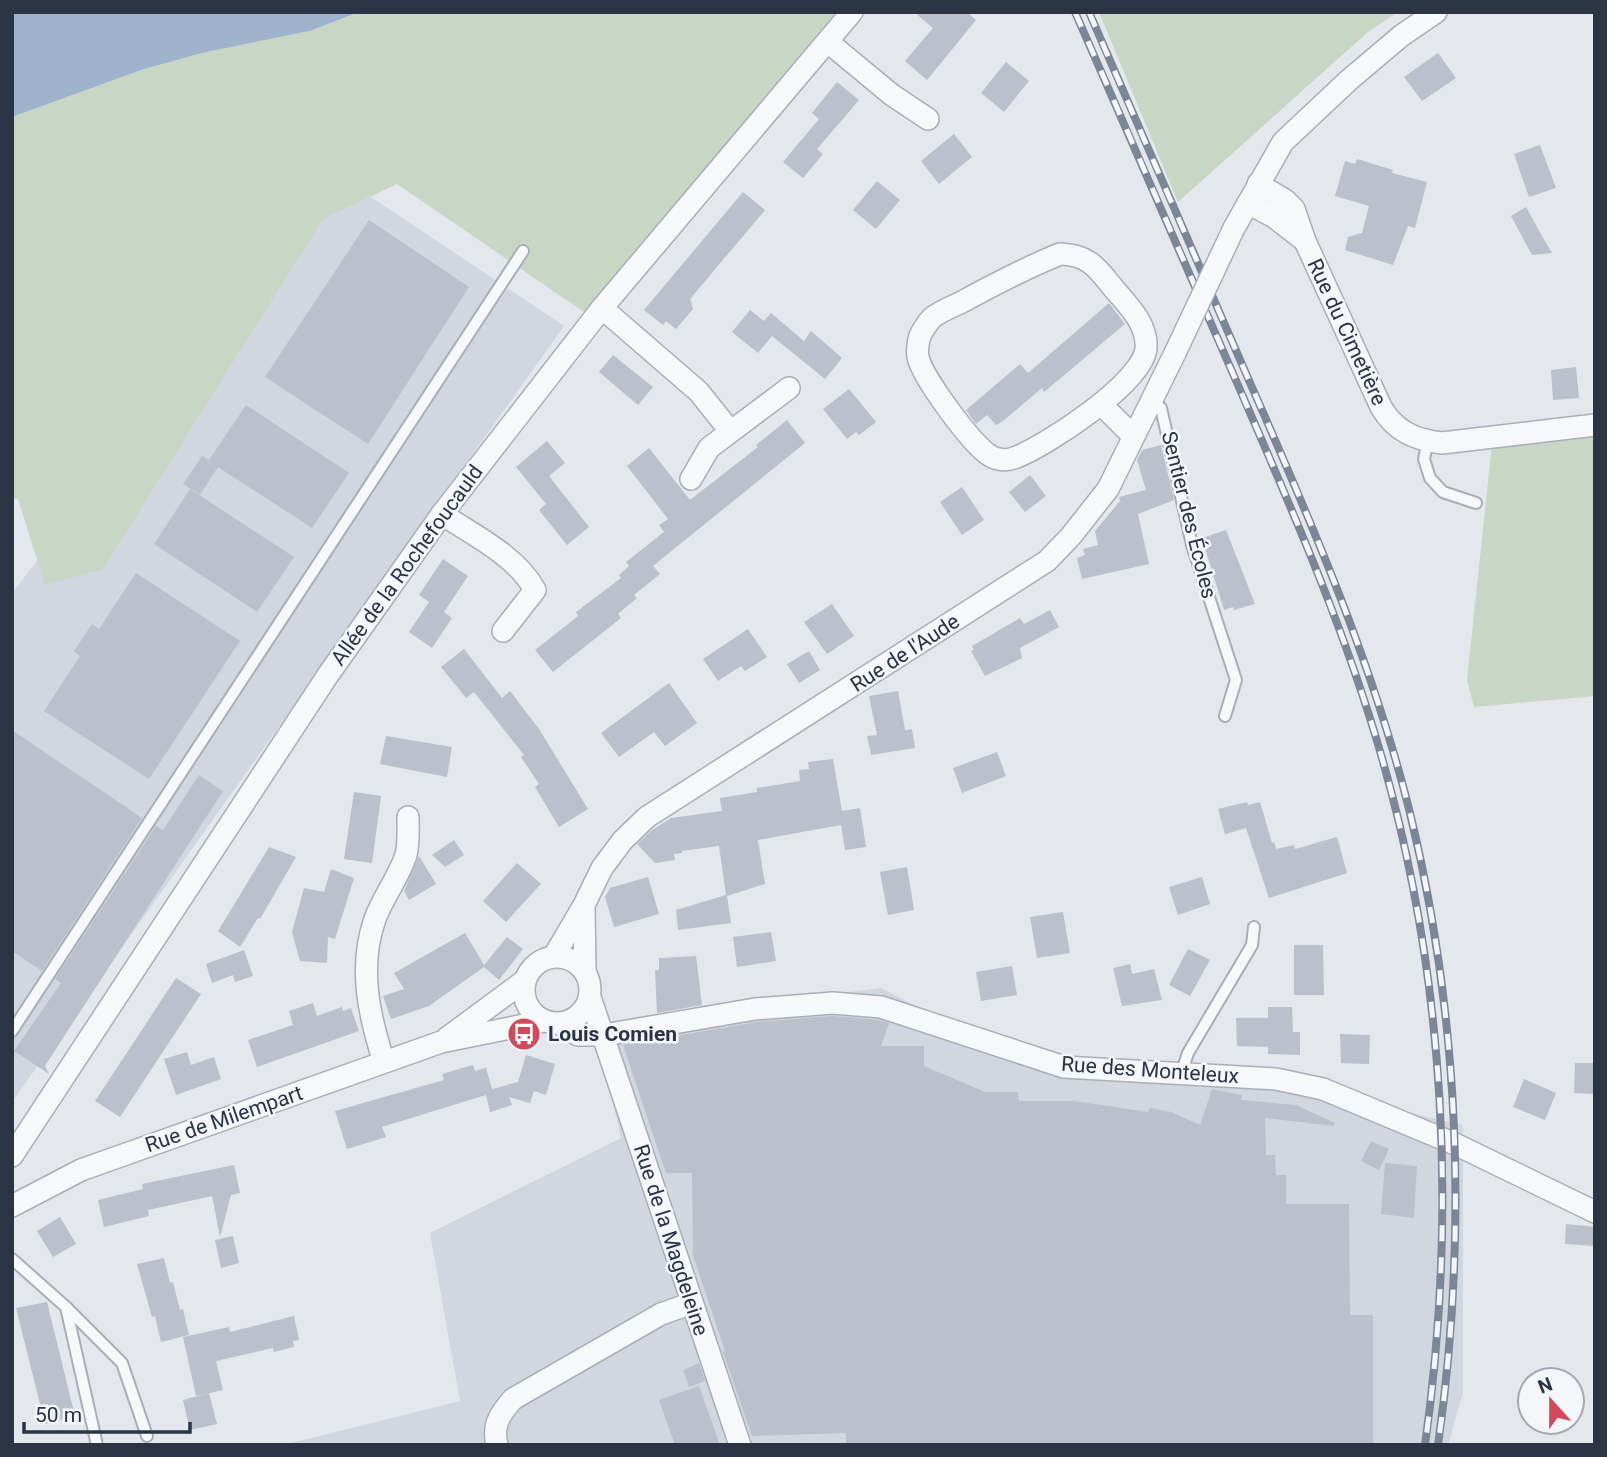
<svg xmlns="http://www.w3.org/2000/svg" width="1607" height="1457" viewBox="0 0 1607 1457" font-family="Roboto,sans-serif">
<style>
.built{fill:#d2d6de}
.green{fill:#c9d6c5}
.water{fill:#9fb4cc}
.building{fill:#bbc0ca}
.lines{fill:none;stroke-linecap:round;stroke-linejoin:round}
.lane-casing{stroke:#a9aeb7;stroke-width:14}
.street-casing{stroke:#a9aeb7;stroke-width:24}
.lane{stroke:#f7f8fa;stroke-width:10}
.street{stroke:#f7f8fa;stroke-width:21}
.rail-casing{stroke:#7d8696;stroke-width:8}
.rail{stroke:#f4f6f9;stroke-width:5;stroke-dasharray:16;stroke-linecap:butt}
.street-bridge-casing{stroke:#a9aeb7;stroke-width:24;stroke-linecap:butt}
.street-bridge{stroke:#f7f8fa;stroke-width:21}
.labels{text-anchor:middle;stroke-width:5;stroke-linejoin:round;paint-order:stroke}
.street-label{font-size:21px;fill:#2b3445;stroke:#f4f6f9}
.poi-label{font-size:21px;font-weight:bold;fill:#2b3445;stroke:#f4f6f9;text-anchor:start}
</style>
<rect width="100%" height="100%" fill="#e4e7ec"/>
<!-- built -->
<g class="built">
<polygon points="338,175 564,326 12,1102 12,593"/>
<polygon points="881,988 1053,1077 1260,1079 1463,1125 1463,1392 1448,1445 283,1445 460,1401 430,1233 621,1138 595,1024"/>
</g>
<!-- green -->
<g class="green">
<polygon points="359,12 836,12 587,314 397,184 323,219 103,569 45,585 18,499 12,499 12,117 144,69 206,52 310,31"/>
<polygon points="1099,12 1398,12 1368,32 1178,202"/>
<polygon points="1595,428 1595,696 1474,707 1467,680 1492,444"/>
</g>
<!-- water -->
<polygon class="water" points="12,12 359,12 310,31 206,52 144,69 12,117"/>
<!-- building -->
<g class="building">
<polygon points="914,12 967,12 976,20 927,80 905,61 933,28"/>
<polygon points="1438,53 1456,78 1422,101 1404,77"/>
<polygon points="1006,62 1029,81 1004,112 981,93"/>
<polygon points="837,82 859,100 817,149 823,154 803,178 783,162 819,119 812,113"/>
<polygon points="954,134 972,157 939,184 921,161"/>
<polygon points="1540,145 1556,188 1529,197 1514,154"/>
<polygon points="1357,159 1393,170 1392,173 1427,182 1415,228 1408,226 1393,265 1345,250 1348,237 1362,233 1369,206 1335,196 1345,161 1355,164"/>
<polygon points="877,181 900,200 876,229 853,210"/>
<polygon points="743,192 765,210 690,299 693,309 676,329 666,321 663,325 644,310"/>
<polygon points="1526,207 1543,238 1552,253 1532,255 1511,216"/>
<polygon points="369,220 469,287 368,444 265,377"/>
<polygon points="1109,303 1125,324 1044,392 1042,388 1003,421 996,425 987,415 976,424 966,410 1020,364 1028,373"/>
<polygon points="750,310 764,321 771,313 804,341 811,331 842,358 825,379 772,336 758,353 732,332"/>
<polygon points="613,355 653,387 638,405 599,372"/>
<polygon points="1576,367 1579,398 1553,400 1551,370"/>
<polygon points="849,389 876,422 859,435 856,432 847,439 823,409"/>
<polygon points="246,405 349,473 312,528 218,467 200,495 183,484 202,456 209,460"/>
<polygon points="787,420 805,443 653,566 660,574 634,595 637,598 618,614 621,618 553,672 535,650 578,616 576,612 621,578 619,575 629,566 626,562 664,532 659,525 668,519 627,466 649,448 690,500 758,447 756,445"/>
<polygon points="547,441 565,463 549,476 589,527 567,545 539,510 546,504 516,467"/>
<polygon points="1161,445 1174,500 1138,514 1149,564 1082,579 1077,558 1085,555 1083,549 1098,545 1095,531 1120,501 1119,497 1146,490 1137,460 1142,450"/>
<polygon points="1030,475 1046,496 1025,512 1009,492"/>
<polygon points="962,487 984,520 962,535 940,502"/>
<polygon points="190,489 294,557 257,612 154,544"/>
<polygon points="1226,530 1255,604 1234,610 1233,607 1224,610 1202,538"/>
<polygon points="443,559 468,576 444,612 452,618 432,648 409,632 429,602 419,595"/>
<polygon points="136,573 240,641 149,779 44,711 80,656 74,651 92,624 99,629"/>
<polygon points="832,604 854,636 827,654 804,622"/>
<polygon points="1050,610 1059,627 1020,648 1022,658 985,676 971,651 974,650 972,646 1020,618 1024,624"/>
<polygon points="748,629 767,657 745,671 741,666 718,681 703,659"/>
<polygon points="464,649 502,698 510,691 539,729 588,809 559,827 535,787 539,784 521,757 524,755 474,692 466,698 441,667"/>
<polygon points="809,651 820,670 799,683 787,664"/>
<polygon points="669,683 697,723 665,746 654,732 619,757 601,733"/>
<polygon points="898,691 905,730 912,729 915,748 871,755 867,736 877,735 869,696"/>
<polygon points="12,730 142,818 42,971 12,951"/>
<polygon points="386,736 452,747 447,777 380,764"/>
<polygon points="997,752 1006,776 962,793 953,768"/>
<polygon points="833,759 842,811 860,808 866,847 845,850 841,825 758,840 765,884 727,896 731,923 678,930 676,910 726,895 719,846 682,851 682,853 674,854 675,860 655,863 637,844 652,830 671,818 722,811 720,798 757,792 757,788 800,781 799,770 809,769 808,762"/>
<polygon points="199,775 223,791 45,1066 49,1074 14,1051 61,983 55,979 156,826 163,830"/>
<polygon points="354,792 381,796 372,863 344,859"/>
<polygon points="1247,802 1248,805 1260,802 1272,843 1274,842 1276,849 1294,845 1295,849 1337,837 1347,873 1269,898 1246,828 1225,834 1218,809"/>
<polygon points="454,840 464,855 445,867 432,855"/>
<polygon points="269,847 296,857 260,919 258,918 240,947 218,931"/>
<polygon points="419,856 436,884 409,900 404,891"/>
<polygon points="517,863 541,884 506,922 483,901"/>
<polygon points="907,867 914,910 888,915 880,872"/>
<polygon points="331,869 354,878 335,939 328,937 327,963 300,961 292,932 304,888 324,892"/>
<polygon points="648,877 659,914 614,927 605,897 610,888"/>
<polygon points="1202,877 1210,904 1178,915 1169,887"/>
<polygon points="1063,912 1070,953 1037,958 1030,917"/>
<polygon points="771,932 776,961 737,967 733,937"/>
<polygon points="465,933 484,965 507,937 523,949 499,980 484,967 429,1006 391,1019 383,996 404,989 394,973"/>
<polygon points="1294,945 1323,945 1324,995 1294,995"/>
<polygon points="1188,949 1210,960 1190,996 1169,985"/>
<polygon points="244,950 253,976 235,982 233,975 212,983 206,964"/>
<polygon points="696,956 702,1005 657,1013 655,970 659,970 659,958"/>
<polygon points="1130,964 1132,974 1154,969 1162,1000 1122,1006 1113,968"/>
<polygon points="1012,966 1017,995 981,1001 976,972"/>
<polygon points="176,978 201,994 120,1117 95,1101"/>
<polygon points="313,1003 317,1016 342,1007 343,1011 351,1008 359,1031 257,1067 248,1040 293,1025 289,1011"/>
<polygon points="1268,1007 1292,1007 1293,1032 1300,1032 1300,1055 1268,1054 1268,1047 1237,1046 1236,1018 1268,1018"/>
<polygon points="833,1016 878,1020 889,1023 881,1046 924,1046 924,1066 985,1092 1018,1092 1019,1101 1075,1101 1148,1112 1150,1108 1171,1112 1200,1125 1212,1089 1242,1095 1241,1100 1296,1105 1335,1123 1334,1126 1265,1118 1266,1155 1275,1155 1276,1175 1286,1175 1286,1204 1349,1204 1350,1315 1373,1315 1373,1445 846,1445 846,1433 752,1436 723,1352 725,1351 693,1255 692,1173 666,1173 623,1045 757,1022"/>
<polygon points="1340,1034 1370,1035 1369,1064 1341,1063"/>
<polygon points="187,1052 191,1065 214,1057 221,1079 176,1095 164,1059"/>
<polygon points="526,1055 555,1064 546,1095 534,1091 530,1103 509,1097 512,1105 490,1112 486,1095 382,1127 386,1137 347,1149 335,1111 444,1080 442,1074 473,1065 475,1071 486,1068 492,1089 518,1082"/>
<polygon points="1575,1063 1595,1063 1595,1094 1574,1093"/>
<polygon points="1524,1079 1556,1093 1545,1120 1513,1107"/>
<polygon points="1371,1141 1389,1149 1379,1170 1361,1161"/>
<polygon points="1385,1163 1417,1166 1414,1218 1381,1214"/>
<polygon points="234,1165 240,1193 231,1195 220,1237 212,1196 148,1210 149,1216 104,1227 98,1200 143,1189 142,1184"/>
<polygon points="60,1217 76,1244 53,1257 37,1231"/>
<polygon points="1566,1224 1595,1227 1595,1246 1565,1244"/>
<polygon points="233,1236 239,1263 221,1268 215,1240"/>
<polygon points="164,1258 170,1283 173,1282 180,1310 183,1309 189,1335 161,1342 155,1316 152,1317 137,1264"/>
<polygon points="47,1302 75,1416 45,1424 16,1308"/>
<polygon points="294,1316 299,1340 293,1341 294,1347 274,1352 273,1348 216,1361 223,1390 196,1396 183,1337 229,1327 230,1332"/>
<polygon points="699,1363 705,1381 689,1387 683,1370"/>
<polygon points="699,1386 720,1445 675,1445 659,1400"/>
<polygon points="209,1393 217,1424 190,1430 183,1400"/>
</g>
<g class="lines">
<defs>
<g id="lane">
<polyline points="1150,400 1161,408 1192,545 1236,680 1225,716"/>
<polyline points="1428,441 1424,459 1430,478 1443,492 1476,503"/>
<polyline points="12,1031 523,251"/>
<polyline points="1181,1074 1188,1053 1252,945 1254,927"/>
<polyline points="12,1259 66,1307 122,1363 147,1436"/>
<polyline points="66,1307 97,1445"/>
</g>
<g id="street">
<polyline points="828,42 892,95 928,119"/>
<path d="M1258,184L1285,200L1294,209L1305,241L1381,407C1395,431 1415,440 1442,443L1595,425"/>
<polyline points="1248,203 1274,217 1305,241"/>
<polyline points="1234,228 1283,142 1349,80 1401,36 1436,12"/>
<path d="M1060,254C1090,255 1097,268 1115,290C1129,306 1148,325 1146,349C1142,383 1045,447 1014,458C1007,461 996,460 989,455C971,443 922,377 918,357C917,352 918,341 920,336C922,331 928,322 932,318C939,312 951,307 960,303C993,285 1025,268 1060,254Z"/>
<polyline points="602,308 699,392 730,431"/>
<polyline points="1101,404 1133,436"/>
<polyline points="691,479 709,448 789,388"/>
<path d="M442,514C473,535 517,556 535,590L503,631"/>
<polyline points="584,907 585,971"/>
<polyline points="554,956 584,905 602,868 623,840 647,817 1047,561 1071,536 1108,489 1175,353"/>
<circle cx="557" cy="990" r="33"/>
<polyline points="590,997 740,1445"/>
<polyline points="560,1024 578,1035 604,1035 755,1009 833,1003 881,1007 1064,1067 1276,1079 1323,1089 1455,1144 1595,1212"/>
<polyline points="447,1038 524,981"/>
<path d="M384,1062C369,1016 358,967 375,919C383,897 399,877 406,855C409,843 408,829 408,817"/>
<polyline points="12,1156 328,675 442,514 602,308 852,12"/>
<polyline points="12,1206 81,1170 441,1042 544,1021"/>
<path d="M497,1445C492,1425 500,1414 513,1399L661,1314L692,1303"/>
</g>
</defs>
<!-- lane casing -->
<use href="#lane" class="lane-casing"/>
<!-- street casing -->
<use href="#street" class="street-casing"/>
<!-- lane -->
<use href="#lane" class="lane"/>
<!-- street -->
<use href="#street" class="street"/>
<defs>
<g id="rail">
<path d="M1075,12C1131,139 1186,266 1241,392C1293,512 1346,632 1382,758C1446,981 1457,1216 1425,1445"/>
<path d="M1089,12C1143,137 1197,261 1251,385C1312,524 1372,662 1409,809C1460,1016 1468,1233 1438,1445"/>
</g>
</defs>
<!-- rail casing -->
<use href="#rail" class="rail-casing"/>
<!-- rail -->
<use href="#rail" class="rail"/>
<defs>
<polyline id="street-bridge" points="1175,353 1234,228"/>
</defs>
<!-- street-bridge casing -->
<use href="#street-bridge" class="street-bridge-casing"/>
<!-- street-bridge -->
<use href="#street-bridge" class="street-bridge"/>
</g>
<!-- icons -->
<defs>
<symbol id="bus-disc" viewBox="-11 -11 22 22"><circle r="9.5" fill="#d1495b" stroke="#f4f6f9"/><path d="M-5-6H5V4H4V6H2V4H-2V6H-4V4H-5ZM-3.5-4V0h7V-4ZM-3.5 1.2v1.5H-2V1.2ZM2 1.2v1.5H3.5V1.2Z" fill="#fff"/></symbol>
</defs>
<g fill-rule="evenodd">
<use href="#bus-disc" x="505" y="1015" width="38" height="38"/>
</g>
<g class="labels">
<!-- street labels -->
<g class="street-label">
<text transform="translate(1347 332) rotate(65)" y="7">Rue du Cimetière</text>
<text transform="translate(1189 515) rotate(76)" y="7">Sentier des Écoles</text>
<text transform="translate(407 565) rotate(-54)" y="7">Allée de la Rochefoucauld</text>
<text transform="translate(905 653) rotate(-33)" y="7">Rue de l'Aude</text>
<text transform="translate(1150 1070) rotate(4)" y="7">Rue des Monteleux</text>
<text transform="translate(224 1119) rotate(-19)" y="7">Rue de Milempart</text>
<text transform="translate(671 1240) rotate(72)" y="7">Rue de la Magdeleine</text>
</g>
<!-- poi labels -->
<g class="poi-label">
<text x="548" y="1041">Louis Comien</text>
</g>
</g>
<!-- border -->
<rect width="1607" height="1457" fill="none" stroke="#2b3445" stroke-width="28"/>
<!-- north arrow -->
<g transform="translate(1551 1401) rotate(339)"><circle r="33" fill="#f4f6f9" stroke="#a4a8b1" stroke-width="2"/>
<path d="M0-5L12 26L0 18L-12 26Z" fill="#d1495b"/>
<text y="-10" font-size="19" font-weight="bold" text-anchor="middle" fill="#2b3445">N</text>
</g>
<!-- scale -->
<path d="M24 1422v10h166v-10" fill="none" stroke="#2b3445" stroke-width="3.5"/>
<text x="35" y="1422" font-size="21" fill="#2b3445" stroke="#f4f6f9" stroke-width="5" paint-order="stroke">50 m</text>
</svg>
